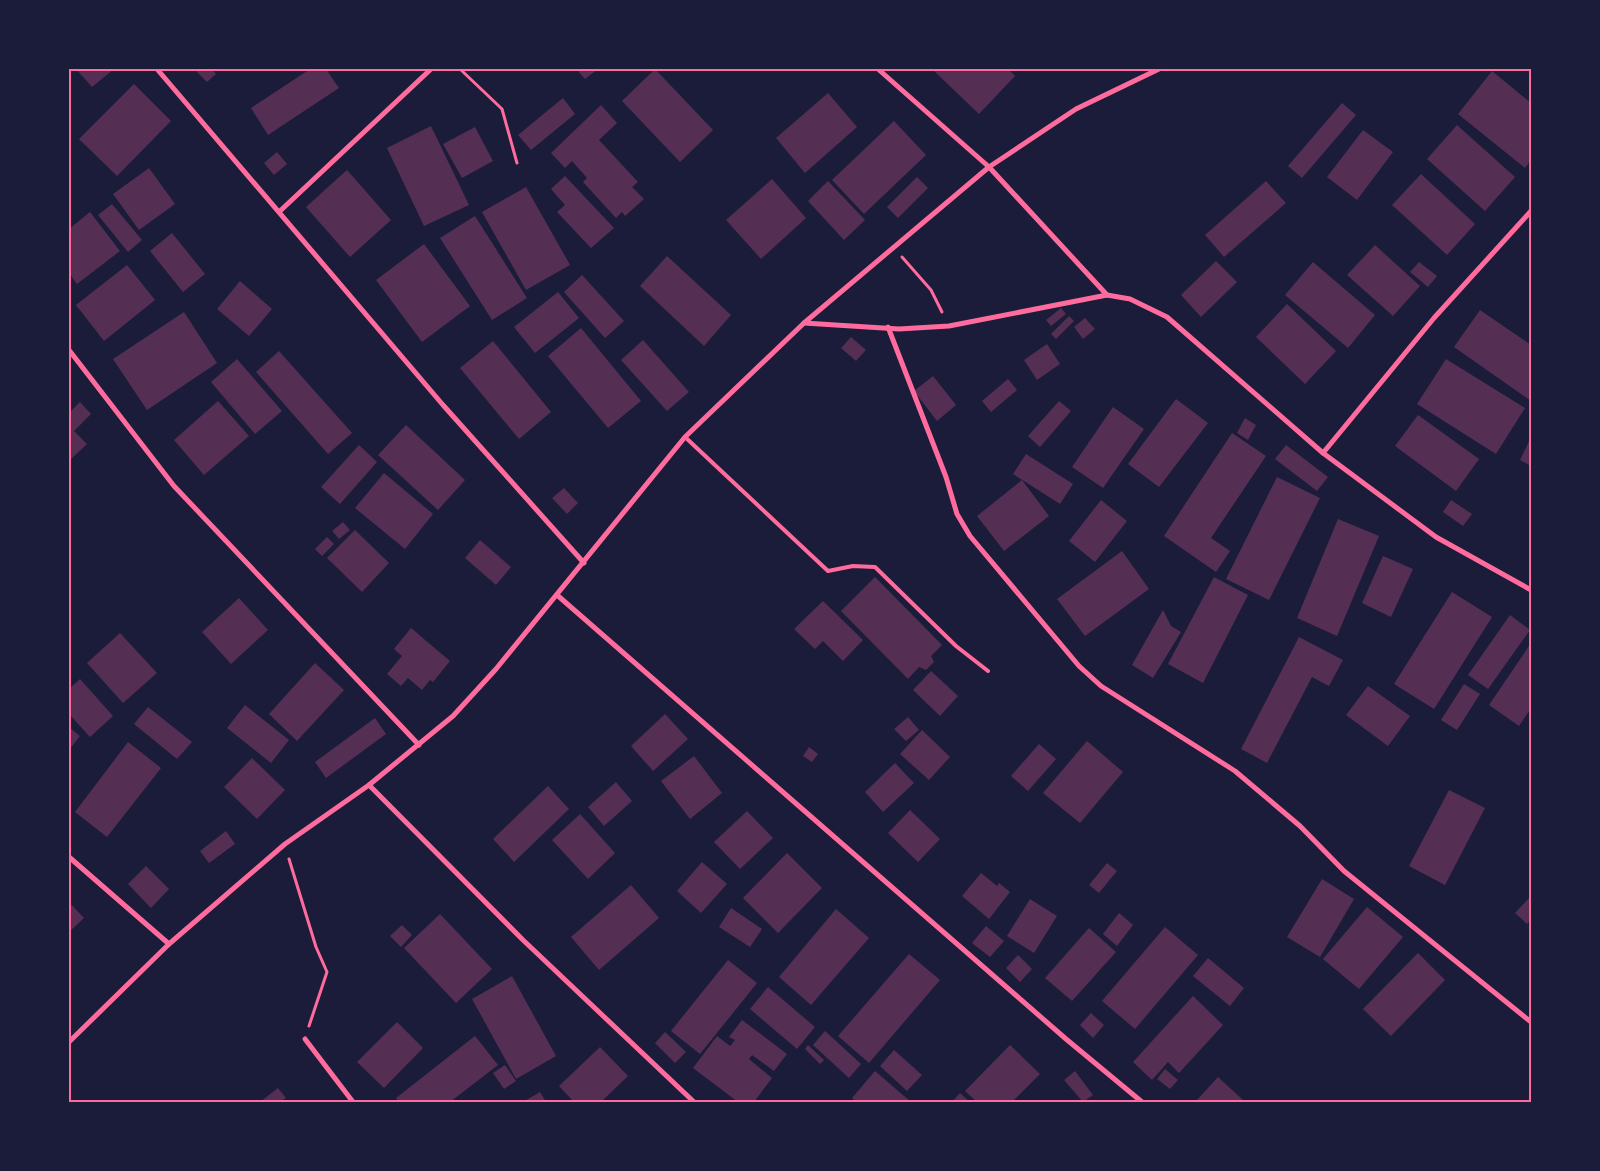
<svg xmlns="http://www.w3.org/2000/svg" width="1600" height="1171" viewBox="0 0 1600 1171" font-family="'Varela Round',sans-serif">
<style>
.building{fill:#542f53}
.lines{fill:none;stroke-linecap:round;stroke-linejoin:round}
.path{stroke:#ff6b9d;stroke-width:3}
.service{stroke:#ff6b9d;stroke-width:4}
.minor{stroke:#ff6b9d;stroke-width:5}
.neatline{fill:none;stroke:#ff6b9d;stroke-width:2}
</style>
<rect width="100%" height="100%" fill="#1b1b3a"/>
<!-- building -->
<g class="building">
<polygon points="76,69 114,69 92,87"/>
<polygon points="194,69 212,69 216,74 207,82"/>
<polygon points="310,69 326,69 339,88 268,135 251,108"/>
<polygon points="576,69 598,69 585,79"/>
<polygon points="655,69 713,130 680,162 622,101"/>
<polygon points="932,69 1008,69 1015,76 979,114"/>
<polygon points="1492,71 1531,103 1531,160 1525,168 1458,114"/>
<polygon points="134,84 171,121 117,176 79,139"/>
<polygon points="828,93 857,127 805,173 776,138"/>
<polygon points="563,98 575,114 531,150 518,135"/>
<polygon points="1342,103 1356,115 1302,178 1288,166"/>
<polygon points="601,105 617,123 599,140 638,182 632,187 644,199 625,216 622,212 616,218 583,182 587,178 572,161 565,168 551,153"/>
<polygon points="894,121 926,155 864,214 832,180"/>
<polygon points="1457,125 1515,177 1485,211 1427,159"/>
<polygon points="431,126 469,205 424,226 387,148"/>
<polygon points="475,127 493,161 462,178 443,144"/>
<polygon points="1363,130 1393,152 1357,200 1327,177"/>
<polygon points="277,152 287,164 274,175 264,163"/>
<polygon points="149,168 175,204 139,230 113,194"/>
<polygon points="347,170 391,220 350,257 306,207"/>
<polygon points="1421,174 1475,224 1447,255 1392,205"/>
<polygon points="565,176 614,228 591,248 557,212 565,205 551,189"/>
<polygon points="917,177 928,188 898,218 887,207"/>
<polygon points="772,179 806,218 761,259 726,220"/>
<polygon points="828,181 865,220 844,240 808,201"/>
<polygon points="1266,181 1286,203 1224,257 1205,235"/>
<polygon points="526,187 570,265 526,290 482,212"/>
<polygon points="112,204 142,240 128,252 98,215"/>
<polygon points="90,212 120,251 77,284 69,273 69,229"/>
<polygon points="475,216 527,298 492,320 440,238"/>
<polygon points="172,233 205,274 183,292 150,251"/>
<polygon points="424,244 470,306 422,342 376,280"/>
<polygon points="1375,245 1420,286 1393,316 1347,275"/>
<polygon points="667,256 731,315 704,346 640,286"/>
<polygon points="1216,261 1237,282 1201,317 1181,295"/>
<polygon points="1313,262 1375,315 1348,348 1285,295"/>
<polygon points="1419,262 1437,276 1428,287 1410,272"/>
<polygon points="127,265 155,300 104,341 76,305"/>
<polygon points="582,275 624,321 605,338 564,292"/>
<polygon points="240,281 272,309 249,336 217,309"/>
<polygon points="558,292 579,318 535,353 514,327"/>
<polygon points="1287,304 1336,351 1305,384 1256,337"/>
<polygon points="1061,308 1066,314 1051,326 1046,320"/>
<polygon points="1480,310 1531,345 1531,401 1454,347"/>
<polygon points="184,312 217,363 147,410 113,359"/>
<polygon points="1069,316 1074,321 1056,339 1051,334"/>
<polygon points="1085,318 1095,329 1083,339 1074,327"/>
<polygon points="581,328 641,401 608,428 548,356"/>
<polygon points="851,337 866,350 856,361 841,348"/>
<polygon points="643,340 689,392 667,411 621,360"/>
<polygon points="493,341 551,412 519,439 460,368"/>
<polygon points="1047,344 1060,364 1037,380 1024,360"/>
<polygon points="279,351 352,433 328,454 256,372"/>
<polygon points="237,359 282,411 255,434 211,382"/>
<polygon points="1446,359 1525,408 1496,454 1417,404"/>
<polygon points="933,376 956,405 937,421 914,391"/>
<polygon points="1008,379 1017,390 991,412 982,401"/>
<polygon points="1176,399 1208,423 1159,487 1128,464"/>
<polygon points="218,401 249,436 204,475 174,440"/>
<polygon points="1059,401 1071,411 1040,447 1028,436"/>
<polygon points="80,402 91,414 74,431 87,444 69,461 69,413"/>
<polygon points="1113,407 1144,429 1103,488 1072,467"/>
<polygon points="1418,415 1479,459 1456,491 1395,446"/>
<polygon points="1245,418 1256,425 1248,440 1237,433"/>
<polygon points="406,425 465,480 438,510 378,455"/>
<polygon points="1232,433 1266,456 1211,538 1230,551 1216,572 1164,536"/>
<polygon points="1531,437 1531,466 1520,460"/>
<polygon points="359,445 377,462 340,504 321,487"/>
<polygon points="1286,445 1328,477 1317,491 1275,459"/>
<polygon points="1026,454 1073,484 1060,504 1013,474"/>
<polygon points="384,473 433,514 405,549 355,508"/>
<polygon points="1277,477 1320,498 1269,600 1226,579"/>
<polygon points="1022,480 1049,516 1004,551 977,516"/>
<polygon points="564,488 578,503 567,514 552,498"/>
<polygon points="1101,500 1127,521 1095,562 1069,541"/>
<polygon points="1451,500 1472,514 1463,526 1443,512"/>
<polygon points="1338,519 1379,536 1337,636 1297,618"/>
<polygon points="343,522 350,530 339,539 332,531"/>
<polygon points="355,530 389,563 362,592 327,558"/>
<polygon points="327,537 334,544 322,556 315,549"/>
<polygon points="480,540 511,567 496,585 465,558"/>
<polygon points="1122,551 1149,589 1085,636 1057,599"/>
<polygon points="1383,556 1413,569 1391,617 1362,603"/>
<polygon points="875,577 942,645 931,656 934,662 926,670 919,667 908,679 841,611"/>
<polygon points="1214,577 1248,595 1203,683 1168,664"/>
<polygon points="1452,592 1492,617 1434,709 1394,684"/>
<polygon points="239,598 268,630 231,664 202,632"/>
<polygon points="823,601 863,640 843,661 823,641 815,649 794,629"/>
<polygon points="1163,610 1171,626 1181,632 1153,678 1132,665"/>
<polygon points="1510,615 1530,630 1488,689 1468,675"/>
<polygon points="411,628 450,661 433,682 430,680 422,690 408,678 401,686 387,674 402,656 394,649"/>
<polygon points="120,633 157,673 123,703 87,663"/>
<polygon points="1299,637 1343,660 1329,686 1312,677 1267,763 1241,749"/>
<polygon points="1531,643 1531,708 1519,726 1489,705"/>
<polygon points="315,663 344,690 297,741 269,714"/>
<polygon points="931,671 958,696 940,716 913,690"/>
<polygon points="80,679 113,716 90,737 69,714 69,689"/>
<polygon points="1464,684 1480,694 1457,730 1441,720"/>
<polygon points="1368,686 1410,716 1388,746 1346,715"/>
<polygon points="245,705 289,740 271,763 227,728"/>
<polygon points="148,707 192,742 177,759 134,724"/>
<polygon points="665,714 688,739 653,771 631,746"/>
<polygon points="908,717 919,730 906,741 894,729"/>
<polygon points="375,718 386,734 326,778 315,762"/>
<polygon points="69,727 80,736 69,750"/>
<polygon points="922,730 950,757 929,780 900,754"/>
<polygon points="1087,741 1123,772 1080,823 1043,793"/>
<polygon points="128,742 161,768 107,837 75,812"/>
<polygon points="1039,744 1056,759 1028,791 1011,776"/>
<polygon points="809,747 818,754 812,762 803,756"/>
<polygon points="694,756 722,793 690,819 661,781"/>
<polygon points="252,758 285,790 257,819 224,787"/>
<polygon points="895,763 914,783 883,812 865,792"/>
<polygon points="616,782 632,801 604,826 588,807"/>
<polygon points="548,786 569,809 514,862 493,839"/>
<polygon points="1449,790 1485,808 1445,885 1409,866"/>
<polygon points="910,810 940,839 918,862 888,833"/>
<polygon points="747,811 773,838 740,869 714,842"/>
<polygon points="580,814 615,853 588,879 552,840"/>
<polygon points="226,831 235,844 209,863 200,851"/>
<polygon points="787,853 822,888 778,933 743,898"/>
<polygon points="702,862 727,884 701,913 677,891"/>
<polygon points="1107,863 1117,871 1099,893 1089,885"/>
<polygon points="146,866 169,889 151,908 128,884"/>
<polygon points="981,873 997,886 999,883 1010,892 989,919 962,896"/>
<polygon points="1322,879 1354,899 1320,957 1287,937"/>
<polygon points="631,885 659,918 599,970 571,937"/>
<polygon points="1531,896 1531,919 1527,924 1515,913"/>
<polygon points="1030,899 1057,916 1034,953 1007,936"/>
<polygon points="69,902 84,918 69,932"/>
<polygon points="1367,907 1403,937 1359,989 1323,959"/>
<polygon points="731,908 762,929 750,947 719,927"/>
<polygon points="836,909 869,938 811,1005 779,977"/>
<polygon points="1119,913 1133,925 1117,946 1103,934"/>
<polygon points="440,914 492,969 456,1003 404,948"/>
<polygon points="402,925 412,935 401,947 390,936"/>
<polygon points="986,926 1004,941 990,957 972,943"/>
<polygon points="1165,927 1198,955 1135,1029 1102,1001"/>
<polygon points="1089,928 1116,952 1072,1001 1045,978"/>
<polygon points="1418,953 1445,980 1391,1036 1363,1009"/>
<polygon points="909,954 940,980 869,1063 838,1036"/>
<polygon points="1018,955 1032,969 1020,982 1006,968"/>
<polygon points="1208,958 1244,988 1230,1006 1193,976"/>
<polygon points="728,960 757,983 700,1054 671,1031"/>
<polygon points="512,976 556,1056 516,1079 472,999"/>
<polygon points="768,987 815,1027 797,1049 750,1009"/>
<polygon points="1193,996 1223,1025 1179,1073 1168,1062 1152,1080 1133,1062"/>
<polygon points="1091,1013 1104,1025 1093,1038 1080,1025"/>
<polygon points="742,1020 787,1054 774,1071 752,1055 749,1059 772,1078 754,1102 738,1102 693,1068 717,1036 730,1046 735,1040 729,1037"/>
<polygon points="397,1022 423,1048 384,1088 357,1062"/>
<polygon points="825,1031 861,1064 849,1078 813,1045"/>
<polygon points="665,1032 686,1052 675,1063 655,1043"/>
<polygon points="475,1036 498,1065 450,1102 399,1102 396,1098"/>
<polygon points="808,1045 824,1060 820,1064 805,1049"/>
<polygon points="1010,1045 1040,1074 1012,1102 977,1102 965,1091"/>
<polygon points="600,1047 628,1076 601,1102 574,1102 559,1086"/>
<polygon points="894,1050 922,1075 907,1091 880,1066"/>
<polygon points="505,1065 516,1081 504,1089 493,1073"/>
<polygon points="1165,1069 1178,1080 1170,1089 1157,1079"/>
<polygon points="875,1071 911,1102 857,1102 852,1098"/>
<polygon points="1075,1071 1093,1095 1083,1102 1064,1080"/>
<polygon points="1218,1077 1243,1100 1241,1102 1200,1102 1197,1100"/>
<polygon points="278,1088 286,1098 280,1102 260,1102"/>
<polygon points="540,1092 546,1102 523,1102"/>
<polygon points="960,1093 970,1102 952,1102"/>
</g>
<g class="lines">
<!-- path -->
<g class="path">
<polyline points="460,69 502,109 517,163"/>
<polyline points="902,257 931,290 942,312"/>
<polyline points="289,859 316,947 327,972 309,1026"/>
</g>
<!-- service -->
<polyline class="service" points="685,437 828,571 853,566 875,567 956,646 988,671"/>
<!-- minor -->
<g class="minor">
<polyline points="157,69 443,405 584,563"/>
<polyline points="878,69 989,167 1107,295"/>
<polyline points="279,212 431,69"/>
<polyline points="804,323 899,329 949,326 1107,295 1130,299 1167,317 1323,453 1436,537 1531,590"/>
<polyline points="888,327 946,477 957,514 970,536 1079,666 1101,686 1235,771 1300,826 1344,871 1531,1022"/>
<polyline points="69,350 174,486 419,745"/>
<polyline points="1323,453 1434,318 1531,211"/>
<polyline points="557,595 1066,1039 1142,1102"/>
<polyline points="369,785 523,940 694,1102"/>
<polyline points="69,857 169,944"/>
<polyline points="305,1039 353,1102"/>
<polyline points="69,1042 169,944 285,844 369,785 453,716 496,669 685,437 804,323 989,167 1076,109 1159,69"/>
</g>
</g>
<!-- border -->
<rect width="1600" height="1171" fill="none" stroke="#1b1b3a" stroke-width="140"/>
<rect x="70" y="70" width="1460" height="1031" class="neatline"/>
</svg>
